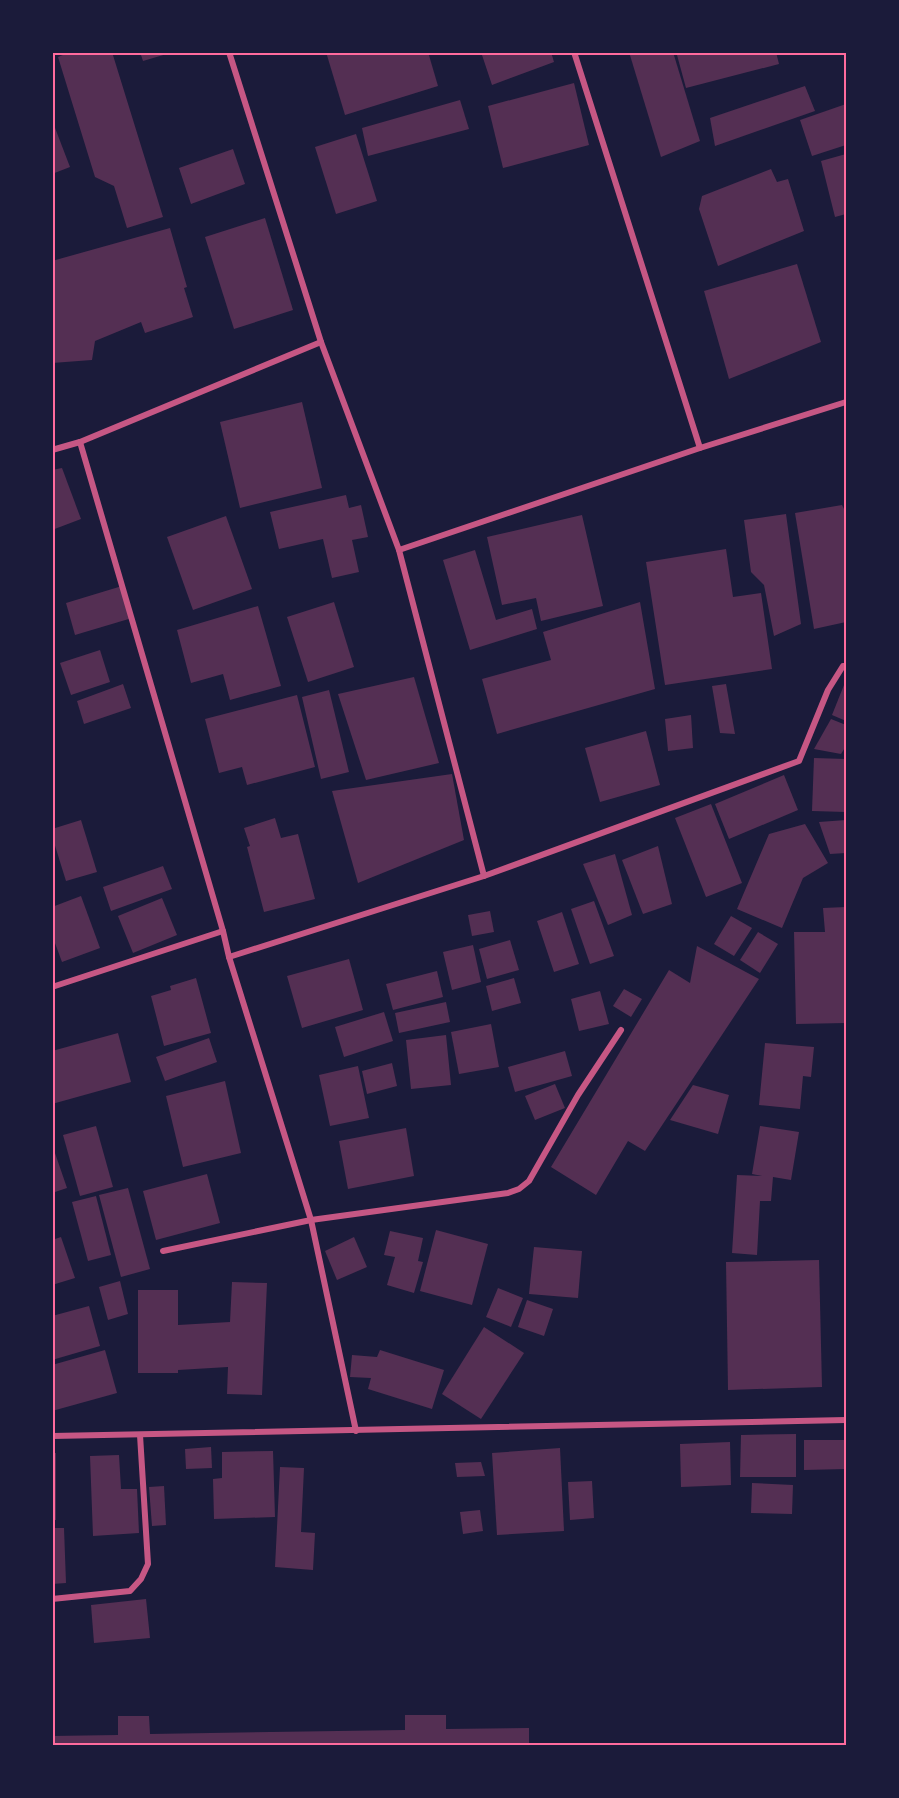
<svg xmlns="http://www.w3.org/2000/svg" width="899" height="1798" viewBox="0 0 899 1798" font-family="Cabin,sans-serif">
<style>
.building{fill:#542f53}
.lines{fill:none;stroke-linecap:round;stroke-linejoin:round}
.minor{stroke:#c65784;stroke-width:6}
.neatline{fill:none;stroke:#ff6b9d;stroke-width:2}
</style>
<rect width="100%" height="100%" fill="#1b1b3a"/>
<!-- building -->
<g class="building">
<polygon points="70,52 112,52 163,217 127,228 114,186 95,177 58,57"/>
<polygon points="140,52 170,52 170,53 143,61"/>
<polygon points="326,52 428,52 438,86 345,115"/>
<polygon points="481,52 551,52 554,62 492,85"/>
<polygon points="629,52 673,52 700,141 661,157"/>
<polygon points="688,52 776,52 779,64 686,88 677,55"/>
<polygon points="574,83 589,145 503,168 488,106"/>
<polygon points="805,86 815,111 715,146 710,118"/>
<polygon points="460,100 469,129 368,156 362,128"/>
<polygon points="846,104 846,145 812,156 800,120"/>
<polygon points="52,120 70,167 52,174"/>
<polygon points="356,134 377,201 336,214 315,147"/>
<polygon points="233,149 245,184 191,204 179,168"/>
<polygon points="846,154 846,214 835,217 821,161"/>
<polygon points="771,169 777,182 788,179 804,231 718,266 699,209 702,196"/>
<polygon points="265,218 293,310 234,329 205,237"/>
<polygon points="170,228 187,287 184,288 193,317 145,333 141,322 95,341 92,360 52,363 52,261"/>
<polygon points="797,264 821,342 729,379 704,291"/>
<polygon points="302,402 322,488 240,508 220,422"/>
<polygon points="62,468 81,519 52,530 52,470"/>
<polygon points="346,495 349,508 361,505 368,537 352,540 359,572 332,578 323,539 279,549 270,512"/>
<polygon points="842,505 846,513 846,622 814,629 795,513"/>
<polygon points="786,514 801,624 774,636 764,585 751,572 744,520"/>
<polygon points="582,515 603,606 541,621 536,598 502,605 487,537"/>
<polygon points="226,516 252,589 193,610 167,537"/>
<polygon points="726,549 733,597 761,593 772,669 665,685 646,562"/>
<polygon points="475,550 496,620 532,609 537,629 470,650 443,560"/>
<polygon points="122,586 132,618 75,635 66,603"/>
<polygon points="334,602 354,667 308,682 287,617"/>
<polygon points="640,602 655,689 497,734 482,679 551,660 543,632"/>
<polygon points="258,606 281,686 230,700 223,674 191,683 177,630"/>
<polygon points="100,650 110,682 71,695 60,663"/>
<polygon points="414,677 439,763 366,780 338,694"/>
<polygon points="846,680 846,721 832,715"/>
<polygon points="123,684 131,708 84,724 77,701"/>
<polygon points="726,684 735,734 720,733 712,686"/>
<polygon points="329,690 349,772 321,779 302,697"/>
<polygon points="297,695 315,767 247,785 242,767 219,773 205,719"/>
<polygon points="691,715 693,748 668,751 665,719"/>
<polygon points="831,719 846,725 846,746 841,754 814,749"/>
<polygon points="646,731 660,785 600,802 585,748"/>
<polygon points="814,758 846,759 846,812 812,811"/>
<polygon points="452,774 464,840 358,883 332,791"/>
<polygon points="784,775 798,810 729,839 715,804"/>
<polygon points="711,804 742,883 706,897 675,818"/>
<polygon points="275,818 281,838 298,834 315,899 264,912 247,847 250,846 244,828"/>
<polygon points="81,820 97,872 66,881 52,836 52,829"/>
<polygon points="846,820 846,853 830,854 819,822"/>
<polygon points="805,824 828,863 803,878 782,928 737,909 769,834"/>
<polygon points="658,846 672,904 643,914 622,860"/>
<polygon points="615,854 632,915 608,925 583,864"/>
<polygon points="163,866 172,889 111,911 103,887"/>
<polygon points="81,896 100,948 62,962 52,935 52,907"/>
<polygon points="162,898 177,935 133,953 118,916"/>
<polygon points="594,901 614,956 590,964 571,909"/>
<polygon points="846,907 846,1023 796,1024 794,932 825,932 823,908"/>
<polygon points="490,911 494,932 472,936 468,915"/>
<polygon points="562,912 579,964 554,972 537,921"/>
<polygon points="731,916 752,928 734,956 714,944"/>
<polygon points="758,932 778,944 760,973 740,960"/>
<polygon points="510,940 519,970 487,979 479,949"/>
<polygon points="473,945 481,982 452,990 443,952"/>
<polygon points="697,946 759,979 645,1151 628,1141 596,1195 551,1167 669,970 690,983"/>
<polygon points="349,959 363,1010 302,1028 287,976"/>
<polygon points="437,971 443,997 393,1010 386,984"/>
<polygon points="196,978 211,1033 164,1046 151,996 171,990 170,986"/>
<polygon points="514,978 521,1003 492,1011 486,986"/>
<polygon points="624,989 642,999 631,1017 613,1006"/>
<polygon points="600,991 609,1024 579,1031 571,999"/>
<polygon points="446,1002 450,1022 399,1033 395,1013"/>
<polygon points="384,1012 393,1041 344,1057 335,1027"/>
<polygon points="491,1024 499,1067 459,1074 451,1032"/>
<polygon points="118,1033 131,1082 52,1104 52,1051"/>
<polygon points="446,1035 451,1085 411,1089 406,1040"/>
<polygon points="209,1038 217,1062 165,1081 156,1057"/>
<polygon points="765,1043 814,1047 811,1077 803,1076 800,1109 759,1105"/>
<polygon points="565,1051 572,1076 515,1092 508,1067"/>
<polygon points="392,1063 397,1086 367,1094 362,1071"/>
<polygon points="358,1066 369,1118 330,1126 319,1075"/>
<polygon points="225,1081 241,1153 183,1167 166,1096"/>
<polygon points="555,1084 565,1108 535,1120 525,1096"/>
<polygon points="693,1085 729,1095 718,1134 670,1120"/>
<polygon points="96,1126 113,1187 80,1196 63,1135"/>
<polygon points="760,1126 799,1132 791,1180 773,1177 771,1201 760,1201 757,1255 732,1253 737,1175 762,1176 752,1174"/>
<polygon points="406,1128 414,1176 348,1189 339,1141"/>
<polygon points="55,1153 67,1188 52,1193 52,1154"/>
<polygon points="207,1174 220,1223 156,1240 143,1191"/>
<polygon points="128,1188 150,1269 121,1277 99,1195"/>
<polygon points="96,1196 111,1255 88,1261 72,1202"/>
<polygon points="436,1230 488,1244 472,1305 420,1291"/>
<polygon points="390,1231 423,1238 418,1261 423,1262 414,1293 387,1285 395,1257 384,1255"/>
<polygon points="61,1237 75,1278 52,1285 52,1240"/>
<polygon points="354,1237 367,1267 337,1280 325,1251"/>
<polygon points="534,1247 582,1251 578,1298 529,1294"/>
<polygon points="819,1260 822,1387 728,1390 726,1262"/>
<polygon points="120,1281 128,1314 108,1320 99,1287"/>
<polygon points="232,1282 267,1283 262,1395 227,1394 228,1367 178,1370 178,1373 138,1373 138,1290 178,1290 178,1325 230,1322"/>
<polygon points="498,1288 523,1298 511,1327 486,1317"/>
<polygon points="527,1300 553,1309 544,1336 518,1327"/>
<polygon points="89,1306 100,1346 52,1360 52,1316"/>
<polygon points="484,1327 524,1353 481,1419 442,1394"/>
<polygon points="105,1350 117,1393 52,1411 52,1365"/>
<polygon points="380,1350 444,1370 432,1409 368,1389 371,1378 350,1377 352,1355 377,1357"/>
<polygon points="796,1434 796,1477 740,1477 741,1435"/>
<polygon points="804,1440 846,1440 846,1469 804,1470"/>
<polygon points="730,1442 731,1485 681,1487 680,1444"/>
<polygon points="211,1447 212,1468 186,1469 185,1449"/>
<polygon points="560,1448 564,1531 497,1535 492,1453"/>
<polygon points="273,1451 275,1517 214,1519 213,1479 222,1478 222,1452"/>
<rect x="52" y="1453" width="4" height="67"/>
<polygon points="119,1455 121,1489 137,1489 139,1533 93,1536 90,1456"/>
<polygon points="481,1462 485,1476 457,1477 455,1463"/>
<polygon points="280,1467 304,1468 301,1532 315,1533 313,1570 275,1567"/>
<polygon points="592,1481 594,1518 570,1520 568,1482"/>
<polygon points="752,1483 793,1485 792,1514 751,1513"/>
<polygon points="164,1486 166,1525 152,1526 149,1487"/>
<polygon points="480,1510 483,1531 463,1534 460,1512"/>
<polygon points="52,1528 64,1528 66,1583 52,1584"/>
<polygon points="146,1599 150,1638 94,1643 91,1605"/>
<polygon points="405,1715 446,1715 446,1729 529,1728 529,1746 52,1746 52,1736 118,1735 118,1716 149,1716 150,1734 405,1730"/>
</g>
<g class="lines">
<!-- minor -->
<g class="minor">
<polyline points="229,52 321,342 399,550 484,876"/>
<polyline points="574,52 700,448"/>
<polyline points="80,442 223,931 229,957 311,1220 356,1431"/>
<polyline points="52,450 80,442 321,342"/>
<polyline points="399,550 700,448 846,402"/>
<polyline points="229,957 484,876 799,761 828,690 843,666 846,666"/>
<polyline points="52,987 223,931"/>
<polyline points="163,1251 311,1220 508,1193 519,1189 529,1181 578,1095 621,1030"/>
<polyline points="52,1436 846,1420"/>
<polyline points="52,1599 130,1591 141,1579 148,1564 140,1435"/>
</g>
</g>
<!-- border -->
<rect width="899" height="1798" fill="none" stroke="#1b1b3a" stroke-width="108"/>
<rect x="54" y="54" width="791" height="1690" class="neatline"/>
</svg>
